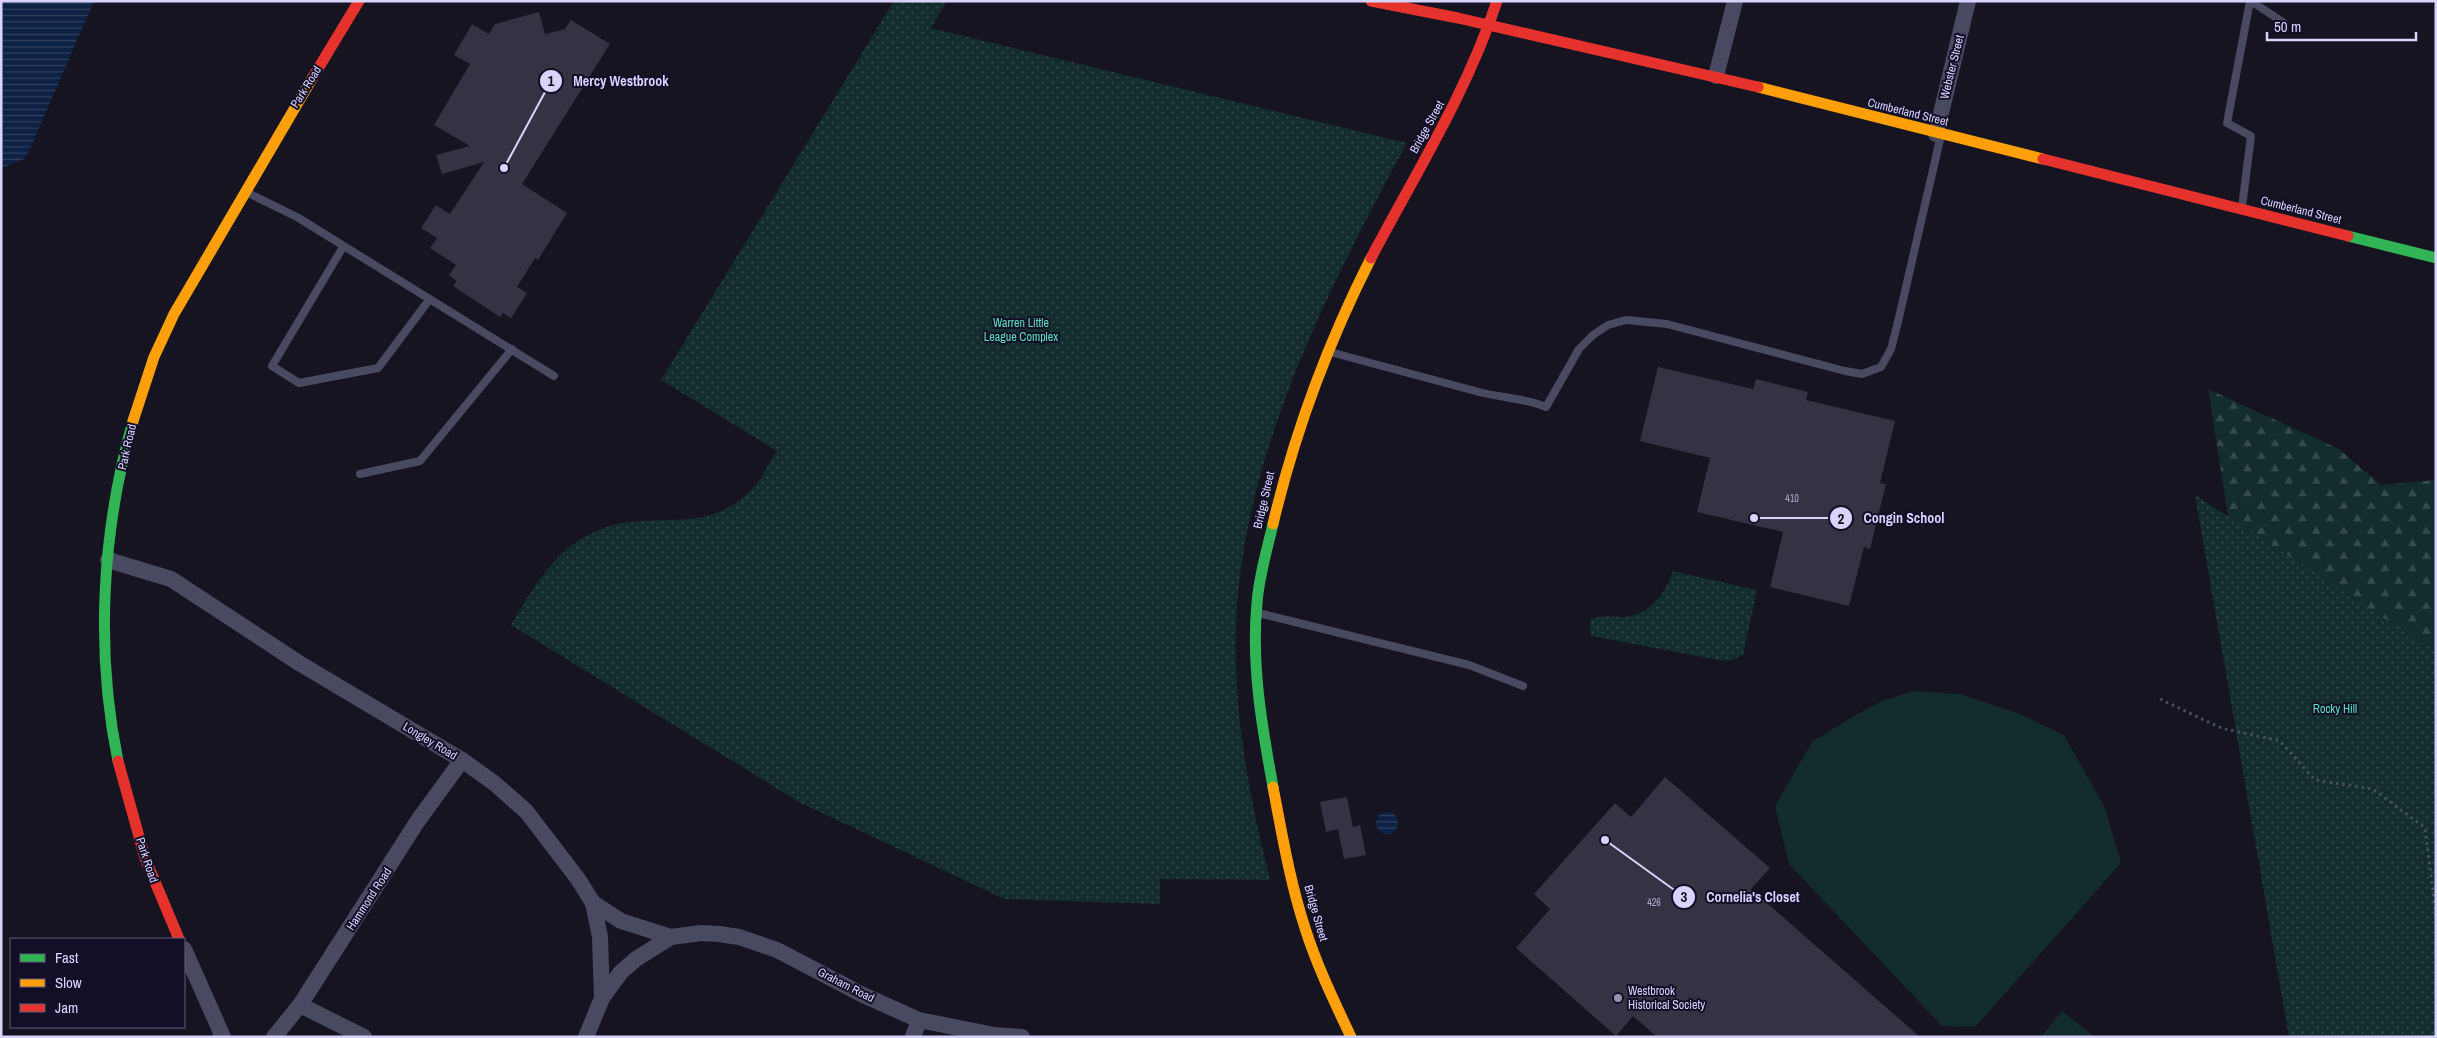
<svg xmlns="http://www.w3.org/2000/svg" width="2437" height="1038" viewBox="0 0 2437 1038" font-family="'Archivo Narrow',sans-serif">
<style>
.green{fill:#132c2d}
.forest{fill:url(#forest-firs)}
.park{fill:url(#park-dots)}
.water{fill:url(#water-rules)}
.building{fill:#343243}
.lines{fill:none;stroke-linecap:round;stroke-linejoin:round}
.path{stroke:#44505f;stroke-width:3;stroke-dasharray:2.5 4;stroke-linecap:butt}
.lane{stroke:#4a4962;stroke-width:8}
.street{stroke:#4a4962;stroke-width:16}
.fast{stroke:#30b455;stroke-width:11}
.slow{stroke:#ff9f0a;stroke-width:11}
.jam{stroke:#e5322d;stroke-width:11}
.poi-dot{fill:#9591b1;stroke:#130f26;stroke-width:2}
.labels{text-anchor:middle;stroke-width:4;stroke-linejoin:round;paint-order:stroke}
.number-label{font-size:10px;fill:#b0acd0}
.street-label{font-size:12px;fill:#d9d4ff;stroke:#130f26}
.park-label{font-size:12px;fill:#5fe0c0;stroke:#130f26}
.poi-label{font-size:12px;fill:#d9d4ff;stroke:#130f26;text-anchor:start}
.leader{fill:none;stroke:#d9d4ff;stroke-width:2}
.callout-dot{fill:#d9d4ff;stroke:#130f26;stroke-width:2}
.mark-label{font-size:15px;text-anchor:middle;font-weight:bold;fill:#111}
.callout-label{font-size:14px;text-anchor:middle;font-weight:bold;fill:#d9d4ff;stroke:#130f26;stroke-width:4;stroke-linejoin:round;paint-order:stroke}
</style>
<defs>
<pattern id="forest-firs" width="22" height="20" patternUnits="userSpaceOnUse" patternTransform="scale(1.25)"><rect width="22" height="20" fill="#132c2d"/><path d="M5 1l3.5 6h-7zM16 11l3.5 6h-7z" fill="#354a4c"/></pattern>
<pattern id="park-dots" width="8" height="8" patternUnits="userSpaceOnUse" patternTransform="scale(1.25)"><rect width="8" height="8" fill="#132c2d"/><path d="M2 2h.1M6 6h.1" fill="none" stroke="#354a4c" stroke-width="1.8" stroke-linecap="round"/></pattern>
<pattern id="water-rules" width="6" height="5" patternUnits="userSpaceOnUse" patternTransform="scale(1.25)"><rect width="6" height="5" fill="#0d2144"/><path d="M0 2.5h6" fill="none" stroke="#304060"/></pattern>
</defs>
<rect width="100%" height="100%" fill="#161421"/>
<!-- green -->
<g class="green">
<polygon points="1913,691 1960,694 2020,714 2064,735 2105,808 2121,863 1975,1027 1942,1026 1789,864 1775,806 1812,742 1847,720 1882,701"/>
<polygon points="2062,1011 2095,1037 2041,1037"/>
</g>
<!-- forest -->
<polygon class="forest" points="2208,389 2339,449 2381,485 2436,480 2436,1037 2311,1037"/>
<!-- park -->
<g class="park">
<path d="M894,1H947L931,28L1407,143C1333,280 1257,427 1239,584C1228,683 1246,784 1270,880L1160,879V904L1004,899L799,802L511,625C533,589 552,552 592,533C647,506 703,539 749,492C761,480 768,465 777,451L661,380Z"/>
<polygon points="2195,495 2436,652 2436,1037 2289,1037"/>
<path d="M1673,571L1757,590L1743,655L1732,660L1724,661L1591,636L1590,620C1602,614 1612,617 1625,617C1650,615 1665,593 1673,571Z"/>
</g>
<!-- water -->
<g class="water">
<polygon points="1,1 94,1 29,151 24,159 1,168"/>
<circle cx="1387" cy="823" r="11"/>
</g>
<!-- building -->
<g class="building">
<polygon points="539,12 545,34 565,29 571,20 610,44 522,184 567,213 538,260 535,258 517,287 527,293 515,312 511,318 503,313 500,317 453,286 457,281 449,275 456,265 430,248 437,238 421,228 436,205 450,214 484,162 442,174 436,155 470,146 434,125 470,64 454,55 472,24 489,34 495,24"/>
<polygon points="1658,367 1753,389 1756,379 1808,392 1806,400 1895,421 1880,483 1886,484 1870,549 1864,547 1849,606 1770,587 1783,532 1697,512 1710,458 1640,441"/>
<polygon points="1665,777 1770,868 1751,889 1920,1037 1657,1037 1633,1016 1616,1036 1516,948 1550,909 1534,894 1615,803 1631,817"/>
<polygon points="1347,797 1353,827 1360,825 1366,855 1344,859 1338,829 1326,832 1320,802"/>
</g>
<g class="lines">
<!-- path -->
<polyline class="path" points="2160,699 2221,728 2280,741 2315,780 2373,789 2425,828 2436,915"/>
<!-- lane -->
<g class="lane">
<polyline points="2251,1 2284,23"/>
<polyline points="246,192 297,217 554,376"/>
<polyline points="2242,207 2251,136 2227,123 2250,1"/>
<polyline points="343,247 272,366 299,383 378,368 429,300"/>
<path d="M1330,352C1380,365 1429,379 1479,392C1502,398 1525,398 1546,407L1579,349L1593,335L1608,325L1626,320L1667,324L1845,371L1862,374L1881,367L1891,349L1897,326L1941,135"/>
<polyline points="360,474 420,461 512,349"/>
<polyline points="1258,613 1469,665 1523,686"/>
</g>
<!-- street -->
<g class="street">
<polyline points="1716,76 1735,1"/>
<polyline points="1936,134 1968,1"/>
<polyline points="108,560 171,579 299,663 462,760 494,783 526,811 578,879 593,903 600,937 602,998 586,1037"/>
<polyline points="593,903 621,921 671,937 701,933 719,934 739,937 777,950 863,995 919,1020 994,1035 1022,1037"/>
<polyline points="184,949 223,1037"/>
<polyline points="602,998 621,972 636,959 671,937"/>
<polyline points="300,1005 364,1037"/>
<polyline points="274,1037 300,1005 417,822 462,760"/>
<polyline points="913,1037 919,1020"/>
</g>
<!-- fast -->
<g class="fast">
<polyline points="2348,236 2436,258"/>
<path d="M1273,524C1267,550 1259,576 1257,603C1251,664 1262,727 1273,787"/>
<path d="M118,761C95,649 102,530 133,421"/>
</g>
<!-- slow -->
<g class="slow">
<polyline points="1758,87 2043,159"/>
<polyline points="133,421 154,357 174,314 313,77"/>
<path d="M1273,524C1295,431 1328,343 1371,258"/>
<path d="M1273,787C1282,834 1290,882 1305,928C1317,966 1334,1001 1351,1037"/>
</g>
<!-- jam -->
<g class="jam">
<polyline points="1371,1 1458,18 1758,87"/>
<polyline points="313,77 359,1"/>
<polyline points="2043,159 2348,236"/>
<path d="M1371,258C1416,173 1467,92 1497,1"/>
<polyline points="118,761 145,858 179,939"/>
</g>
</g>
<!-- markers -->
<circle class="poi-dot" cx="1618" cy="998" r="5"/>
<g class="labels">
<!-- number labels -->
<g class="number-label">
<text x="1792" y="502">410</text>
<text x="1654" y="906">426</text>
</g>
<!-- street labels -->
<g class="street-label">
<text transform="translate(1952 67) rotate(-76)" y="4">Webster Street</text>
<text transform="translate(306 87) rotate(-58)" y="4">Park Road</text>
<text transform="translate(1908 112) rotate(14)" y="4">Cumberland Street</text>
<text transform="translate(1427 127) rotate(-61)" y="4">Bridge Street</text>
<text transform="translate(2301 210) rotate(14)" y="4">Cumberland Street</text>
<text transform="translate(127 447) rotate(-77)" y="4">Park Road</text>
<text transform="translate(1264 500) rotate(-77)" y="4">Bridge Street</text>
<text transform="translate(430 741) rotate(31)" y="4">Longley Road</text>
<text transform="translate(147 860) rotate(72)" y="4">Park Road</text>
<text transform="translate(369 899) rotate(-57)" y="4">Hammond Road</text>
<text transform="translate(1316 913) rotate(74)" y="4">Bridge Street</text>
<text transform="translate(846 985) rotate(27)" y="4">Graham Road</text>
</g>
<!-- park labels -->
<g class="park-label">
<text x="1021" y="327">Warren Little<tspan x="1021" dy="14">League Complex</tspan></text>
<text x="2335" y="713">Rocky Hill</text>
</g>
<!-- poi labels -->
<g class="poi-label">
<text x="1628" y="995">Westbrook<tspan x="1628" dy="14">Historical Society</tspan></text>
</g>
</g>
<!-- callouts -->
<path class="leader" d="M504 168L551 81M1754 518L1841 518M1605 840L1684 897"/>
<g class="callout-dot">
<circle cx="504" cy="168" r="5"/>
<circle cx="1754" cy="518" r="5"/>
<circle cx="1605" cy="840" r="5"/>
<circle cx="551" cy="81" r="12"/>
<circle cx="1841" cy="518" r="12"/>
<circle cx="1684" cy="897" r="12"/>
</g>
<g class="mark-label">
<text x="551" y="86">1</text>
<text x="1841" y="524">2</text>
<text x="1684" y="902">3</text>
</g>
<g class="callout-label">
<text x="621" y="86">Mercy Westbrook</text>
<text x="1904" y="523">Congin School</text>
<text x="1753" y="902">Cornelia's Closet</text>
</g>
<!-- border -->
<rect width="2437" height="1038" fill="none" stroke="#d9d4ff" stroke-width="5"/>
<!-- legend -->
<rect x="10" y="938" width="175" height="90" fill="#130f26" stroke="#625e7d"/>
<rect x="20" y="954" width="25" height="8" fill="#30b455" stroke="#625e7d"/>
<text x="55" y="963" font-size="15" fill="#d9d4ff">Fast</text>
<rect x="20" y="979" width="25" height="8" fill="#ff9f0a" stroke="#625e7d"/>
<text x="55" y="988" font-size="15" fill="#d9d4ff">Slow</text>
<rect x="20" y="1004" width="25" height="8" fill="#e5322d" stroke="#625e7d"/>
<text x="55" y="1013" font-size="15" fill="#d9d4ff">Jam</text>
<!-- scale -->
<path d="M2267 32v8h149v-8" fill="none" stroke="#d9d4ff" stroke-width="2.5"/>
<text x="2274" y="32" font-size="15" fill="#d9d4ff" stroke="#130f26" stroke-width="4" paint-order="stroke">50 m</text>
</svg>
